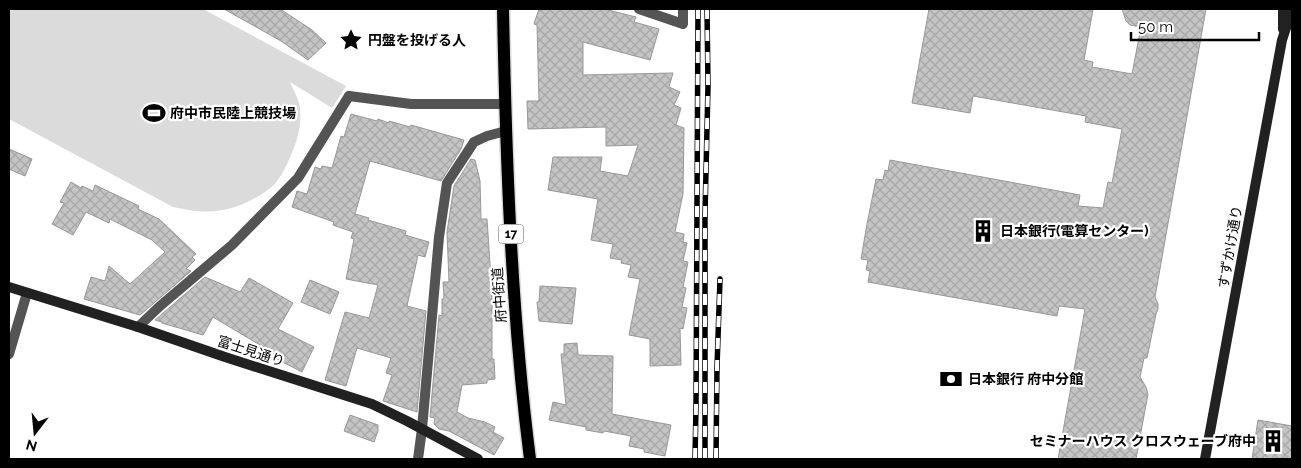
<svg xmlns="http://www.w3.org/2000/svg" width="1301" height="468" viewBox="0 0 1301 468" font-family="Raleway,'Noto Sans JP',sans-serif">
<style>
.grass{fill:#dbdbdb}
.building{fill:url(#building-cross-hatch);stroke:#989898}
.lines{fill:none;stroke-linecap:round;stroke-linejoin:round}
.primary-casing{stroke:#dbdbdb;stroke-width:15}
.lane{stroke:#545454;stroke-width:10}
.street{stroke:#545454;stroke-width:10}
.secondary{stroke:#212121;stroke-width:10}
.primary{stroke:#000;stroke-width:12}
.rail-casing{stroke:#000;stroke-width:5.5}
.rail{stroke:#fff;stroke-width:4;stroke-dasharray:11;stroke-linecap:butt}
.labels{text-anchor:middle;stroke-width:4.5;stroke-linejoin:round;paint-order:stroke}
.shield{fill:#fff;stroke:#4c4c4c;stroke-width:1}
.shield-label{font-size:12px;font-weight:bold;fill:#000}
.poi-label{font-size:14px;font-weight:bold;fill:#000;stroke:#fff;text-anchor:start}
.street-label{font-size:14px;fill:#000;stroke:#fff}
</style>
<defs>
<pattern id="building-cross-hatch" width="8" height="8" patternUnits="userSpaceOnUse" patternTransform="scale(1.25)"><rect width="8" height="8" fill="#c4c4c4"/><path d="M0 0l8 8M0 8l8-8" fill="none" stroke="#a7a7a7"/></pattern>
</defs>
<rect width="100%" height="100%" fill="#fff"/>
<!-- grass -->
<path class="grass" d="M9,9H203L346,86L332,108L290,82C293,89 297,96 299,103C303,120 298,140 291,155C287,165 281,177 274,185C268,190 261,195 255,198C227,214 203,214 173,207L9,119Z"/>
<!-- building -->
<g class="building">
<polygon points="224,9 280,9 312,30 326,43 308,60 281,41"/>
<polygon points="539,9 604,9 636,17 634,22 659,29 650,60 583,42 583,75 673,73 669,87 680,92 674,105 681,108 676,125 684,128 683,194 675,232 684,234 683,242 687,243 683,261 688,262 683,287 686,288 682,307 687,308 683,329 680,328 681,365 650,366 650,339 629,335 640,279 628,277 631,265 621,263 622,260 610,258 613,244 591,240 598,199 548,190 553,157 602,157 600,171 628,176 638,145 606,146 606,127 528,129 527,101 539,101 537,25 534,24"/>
<polygon points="929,9 1093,9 1084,60 1093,62 1092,67 1132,74 1141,27 1130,25 1126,21 1122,9 1206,9 1155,297 1158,304 1158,309 1156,314 1147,358 1144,358 1140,377 1146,387 1148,394 1136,459 1058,459 1085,309 1059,306 1057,316 868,282 870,271 866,270 868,260 861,259 867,224 876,179 883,180 885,170 888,171 890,160 1080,195 1078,206 1103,208 1108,182 1112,183 1122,129 1085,122 1086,116 973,96 970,113 912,103"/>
<polygon points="351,114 377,121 378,119 389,123 389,121 410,127 411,125 464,140 461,149 441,181 370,161 355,214 369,218 368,220 406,231 405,235 429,242 425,257 418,255 407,306 426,311 417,412 383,401 392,375 386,373 391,358 357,348 346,386 325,380 345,312 369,318 378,285 346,279 354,239 351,238 353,232 333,225 334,222 292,207 297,191 307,194 315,167 321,169 322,166 332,168 341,136 344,137"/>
<polygon points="9,149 32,159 25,176 9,169"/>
<polygon points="471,159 475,160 480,181 481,219 487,219 492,293 492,359 494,359 495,379 487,380 487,383 462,385 457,412 468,418 485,422 495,427 493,432 504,438 494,455 449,431 439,429 434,424 435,418 430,417 439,315 442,316 442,299 444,299 443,282 449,282 447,232 454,186"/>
<polygon points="71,182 81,188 82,186 93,191 95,185 139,206 138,209 159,219 196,254 192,257 195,260 186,269 191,271 140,315 84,299 91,277 105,281 109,266 130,284 165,252 152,240 110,219 109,223 86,212 73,235 52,224 64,203 60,202"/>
<polygon points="205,277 240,292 249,278 293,303 278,329 314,347 302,372 273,357 275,354 213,317 203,335 162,323 162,322 155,320"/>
<polygon points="310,280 339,292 330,314 301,302"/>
<polygon points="540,286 576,288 572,324 539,321 537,302 539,302"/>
<polygon points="577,343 578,355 613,356 612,414 671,425 665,456 644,452 644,449 629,446 631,436 604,431 603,433 586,430 586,427 549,420 553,402 566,405 561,354 564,354 564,344"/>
<polygon points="350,415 378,425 378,431 374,442 344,431"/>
<polygon points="1258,420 1292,426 1292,459 1252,459"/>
</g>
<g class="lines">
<defs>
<path id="primary" d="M503,9C506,159 511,310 530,459"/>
</defs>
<!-- primary casing -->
<use href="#primary" class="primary-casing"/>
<!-- lane -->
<g class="lane">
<polyline points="138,327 160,306 232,245 298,178 349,96"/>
<polyline points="422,429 439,237 447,183 474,142 487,136 506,131"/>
</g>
<!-- street -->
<g class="street">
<polyline points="639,9 683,24 683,9"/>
<polyline points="349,96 411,104 505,104"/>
<polyline points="9,354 27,293"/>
<polyline points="418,459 422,429"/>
</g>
<!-- secondary -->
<g class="secondary">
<polyline points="1283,29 1283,9"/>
<polyline points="9,287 138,327 225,357 372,404 407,421 478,459"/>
<polyline points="1205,459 1282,40 1292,10"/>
</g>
<!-- primary -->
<use href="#primary" class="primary"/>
<defs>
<g id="rail">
<polyline points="695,459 696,405 698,9"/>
<polyline points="705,459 705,214 708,86 707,9"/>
<polyline points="716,459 717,367 720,279"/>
</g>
</defs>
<!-- rail casing -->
<use href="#rail" class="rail-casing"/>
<!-- rail -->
<use href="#rail" class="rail"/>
</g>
<!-- icons -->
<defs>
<symbol id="sight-bare" viewBox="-9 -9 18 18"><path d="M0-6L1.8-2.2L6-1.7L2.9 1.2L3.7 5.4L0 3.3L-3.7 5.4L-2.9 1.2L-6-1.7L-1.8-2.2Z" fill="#000" stroke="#fff" stroke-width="2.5" paint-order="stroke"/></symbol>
<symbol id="stadium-bare" viewBox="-9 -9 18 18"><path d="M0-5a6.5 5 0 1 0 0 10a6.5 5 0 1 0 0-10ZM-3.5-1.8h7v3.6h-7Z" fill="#000" stroke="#fff" stroke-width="2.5" paint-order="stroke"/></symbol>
<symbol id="building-bare" viewBox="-9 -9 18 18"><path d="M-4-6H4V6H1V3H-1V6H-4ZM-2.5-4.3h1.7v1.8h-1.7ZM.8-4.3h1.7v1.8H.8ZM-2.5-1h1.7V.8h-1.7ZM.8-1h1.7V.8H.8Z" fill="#000" stroke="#fff" stroke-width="2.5" paint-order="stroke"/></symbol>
<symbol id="bank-bare" viewBox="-9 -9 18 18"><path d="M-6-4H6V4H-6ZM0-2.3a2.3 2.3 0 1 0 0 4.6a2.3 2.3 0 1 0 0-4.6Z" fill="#000" stroke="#fff" stroke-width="2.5" paint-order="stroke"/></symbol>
</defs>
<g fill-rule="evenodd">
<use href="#sight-bare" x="335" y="24" width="32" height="32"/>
<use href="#stadium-bare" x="138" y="97" width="32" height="32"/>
<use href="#building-bare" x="967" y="215" width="32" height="32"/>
<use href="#bank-bare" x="935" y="363" width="32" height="32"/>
<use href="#building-bare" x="1257" y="425" width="32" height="32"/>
</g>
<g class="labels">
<!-- shield labels -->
<rect class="shield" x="498.5" y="224.5" width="25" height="19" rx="4"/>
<g class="shield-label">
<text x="511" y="238">17</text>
</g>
<!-- poi labels -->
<g class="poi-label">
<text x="368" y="45">円盤を投げる人</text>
<text x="170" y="118">府中市民陸上競技場</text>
<text x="1000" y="236">日本銀行(電算センター)</text>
<text x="968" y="384">日本銀行 府中分館</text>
<text x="1256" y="446" text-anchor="end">セミナーハウス クロスウェーブ府中</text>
</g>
<!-- street labels -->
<g class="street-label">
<text transform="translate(1230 247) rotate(-80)" y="5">すずかけ通り</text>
<text transform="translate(499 295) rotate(-94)" y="5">府中街道</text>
<text transform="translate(251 351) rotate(18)" y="5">富士見通り</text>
</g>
</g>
<!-- border -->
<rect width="1301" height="468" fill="none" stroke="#000000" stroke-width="20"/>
<!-- north arrow -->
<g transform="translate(35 433) rotate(196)" stroke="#ffffff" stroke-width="4" paint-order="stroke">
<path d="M0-4L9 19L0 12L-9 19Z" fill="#000000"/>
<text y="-8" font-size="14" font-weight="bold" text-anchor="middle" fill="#000000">N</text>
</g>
<!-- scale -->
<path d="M1131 32v8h128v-8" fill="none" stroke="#000000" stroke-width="2.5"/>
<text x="1138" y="32" font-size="15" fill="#000000" stroke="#ffffff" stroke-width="4" paint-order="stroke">50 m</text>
</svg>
